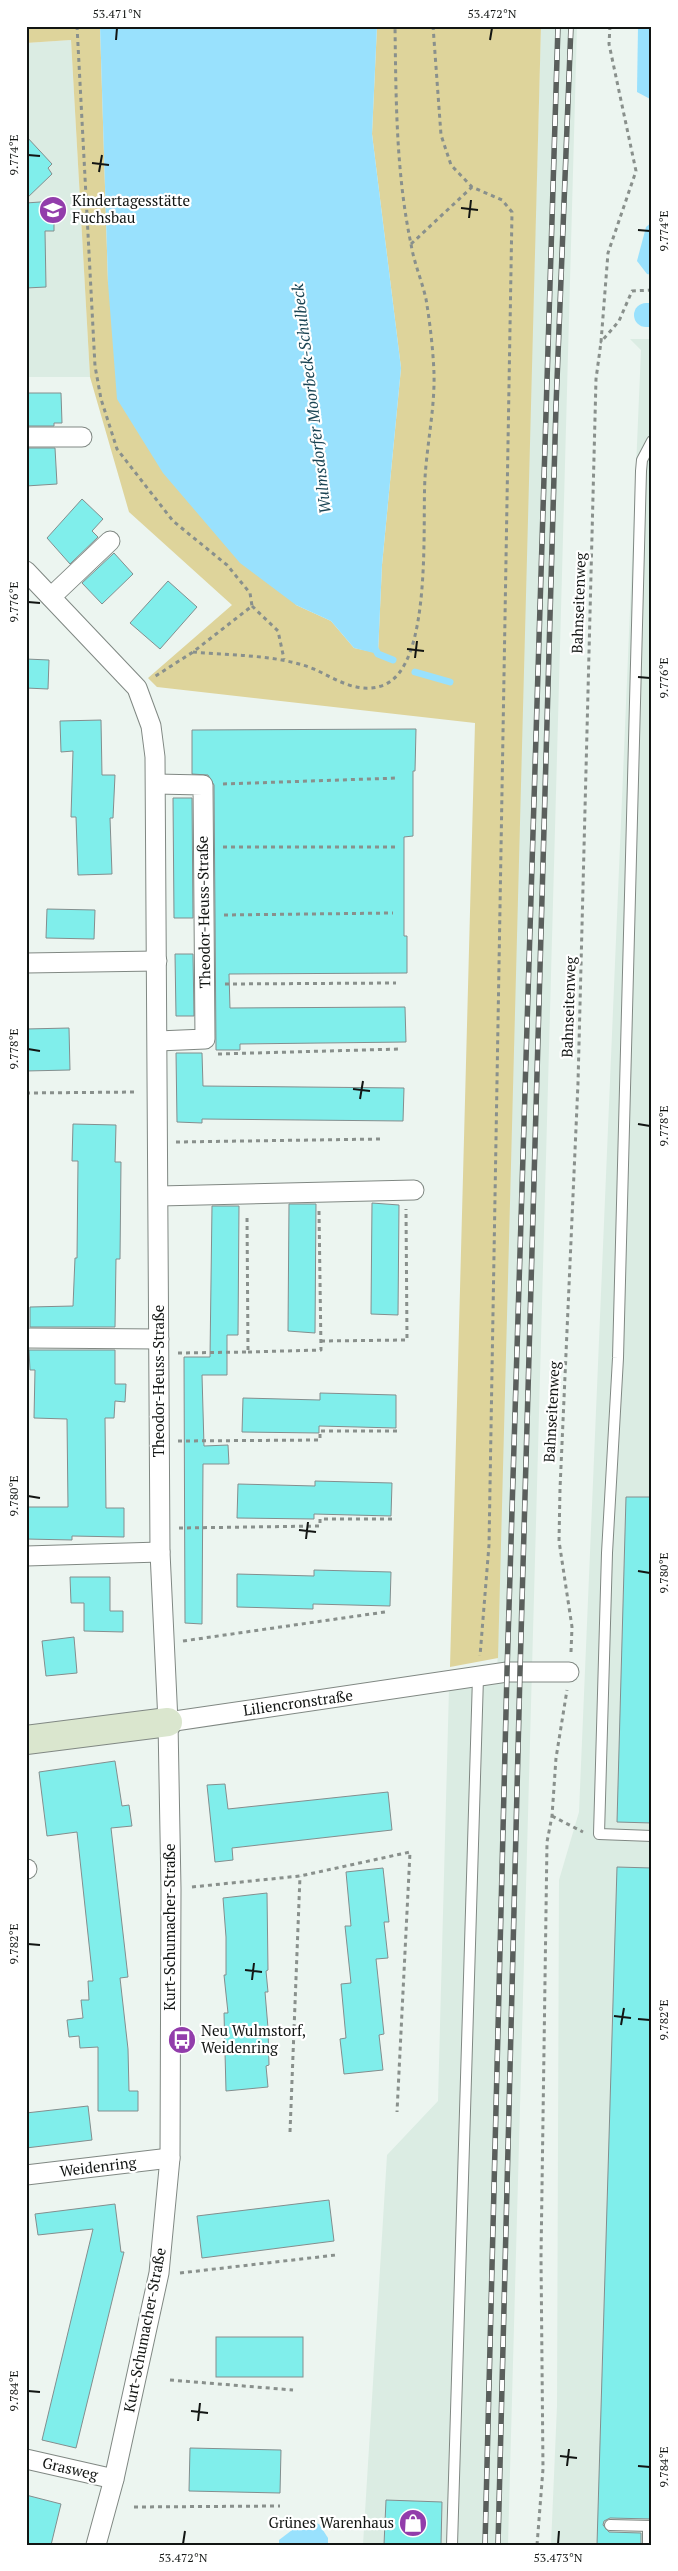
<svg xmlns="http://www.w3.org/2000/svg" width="678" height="2571" viewBox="0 0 678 2571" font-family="'PT Serif',serif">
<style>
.built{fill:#dbece3}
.green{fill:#ded49b}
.water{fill:#99e1fd}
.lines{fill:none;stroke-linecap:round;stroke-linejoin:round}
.stream{stroke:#99e1fd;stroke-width:7}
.canal{stroke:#99e1fd;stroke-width:24}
.building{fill:#80eeeb;stroke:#848e8e}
.lane-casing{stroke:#808883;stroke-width:12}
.street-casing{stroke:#808883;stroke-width:21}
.secondary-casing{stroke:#808883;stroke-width:30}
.path{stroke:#89908c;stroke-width:3;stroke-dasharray:4 4;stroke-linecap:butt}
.lane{stroke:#fff;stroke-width:10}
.street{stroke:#fff;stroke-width:19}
.secondary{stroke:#dae6ce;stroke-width:28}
.rail-casing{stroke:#5a5f5c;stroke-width:5.5}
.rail{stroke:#fff;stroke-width:4;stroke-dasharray:11;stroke-linecap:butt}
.ticks{fill:none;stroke:#121513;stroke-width:2}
.labels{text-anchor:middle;stroke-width:4.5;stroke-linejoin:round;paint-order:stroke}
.poi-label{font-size:15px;fill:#121513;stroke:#fff;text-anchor:start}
.street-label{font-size:15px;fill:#121513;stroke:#fff}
.water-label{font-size:16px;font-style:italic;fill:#194352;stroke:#fff}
.neatline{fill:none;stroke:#121513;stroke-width:2}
.ticks-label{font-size:12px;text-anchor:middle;fill:#121513}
</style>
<rect width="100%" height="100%" fill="#ecf5f0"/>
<!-- built -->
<g class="built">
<polygon points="541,26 577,26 508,2545 363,2545 387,2155 438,2101 449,1688 497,1684 507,1212"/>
<polygon points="71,40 90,377 26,377 26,43"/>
<polygon points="630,339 652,339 652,2545 551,2545 557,2406 559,1880 579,1812 641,350"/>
</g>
<!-- green -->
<polygon class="green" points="26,26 100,26 108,283 296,605 331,621 354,648 378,653 382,565 401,368 372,134 377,26 541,26 498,1658 450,1667 475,723 157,687 148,678 232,605 129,512 90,377 71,40 26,43"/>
<!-- water -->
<g class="water">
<polygon points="100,26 377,26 372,134 401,368 382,565 378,654 354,648 331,621 296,605 240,563 163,473 117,399 108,283"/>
<polygon points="638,26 652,26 652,100 637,92"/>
<polygon points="652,222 652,275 647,274 637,261 646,227"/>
<polygon points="304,2521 319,2524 328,2538 328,2545 279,2545 279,2540"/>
</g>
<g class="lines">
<!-- stream -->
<g class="stream">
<polyline points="374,647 378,654 393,660"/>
<polyline points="415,672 450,682"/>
</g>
<!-- canal -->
<polyline class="canal" points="646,315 652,315"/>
</g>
<!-- building -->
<g class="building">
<polygon points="26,136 52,164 48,168 52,174 26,199"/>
<polygon points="54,201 54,231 45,231 46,287 26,288 26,203"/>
<polygon points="26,393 61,393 62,423 54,423 54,426 26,426"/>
<polygon points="26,448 55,448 57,484 26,486"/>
<polygon points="82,499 103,519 92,531 98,537 70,564 47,538"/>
<polygon points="114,553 133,574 102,604 82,583"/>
<polygon points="168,581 197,607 160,649 130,623"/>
<polygon points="26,659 49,660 48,689 26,688"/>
<polygon points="101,720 102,775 115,775 113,818 110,818 112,874 78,875 76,817 71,817 73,751 61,752 60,721"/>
<polygon points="416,729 415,771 413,771 413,836 404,837 404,936 407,936 407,973 229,974 230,1008 405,1007 406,1042 240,1044 240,1050 216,1050 214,785 208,775 192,774 192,730"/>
<polygon points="173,798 192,798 193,918 174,918"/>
<polygon points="47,909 95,910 94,939 46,938"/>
<polygon points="175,954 193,954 194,1016 176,1016"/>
<polygon points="69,1028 70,1070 26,1071 26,1029"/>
<polygon points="176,1053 202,1053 203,1086 404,1088 403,1121 202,1119 202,1123 177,1122"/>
<polygon points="73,1124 116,1125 115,1162 121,1162 120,1259 116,1259 115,1327 30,1327 30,1307 73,1306 75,1258 77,1258 78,1161 72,1161"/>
<polygon points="372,1203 399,1205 398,1315 371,1314"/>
<polygon points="289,1204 316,1204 315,1333 288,1331"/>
<polygon points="212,1206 239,1206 238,1335 227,1335 227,1375 202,1375 204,1446 228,1445 229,1464 203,1464 202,1624 185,1623 184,1357 210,1357"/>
<polygon points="29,1350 115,1350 115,1384 126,1384 125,1402 115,1401 114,1418 105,1418 106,1508 124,1508 124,1537 72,1536 72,1540 26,1539 26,1507 68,1507 67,1419 34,1418 35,1370 30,1370"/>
<polygon points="320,1393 396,1395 396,1428 319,1426 319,1433 242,1432 243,1398 320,1400"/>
<polygon points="315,1481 392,1483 391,1516 314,1514 314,1519 237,1518 238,1484 315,1486"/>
<polygon points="626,1497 652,1497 652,1823 617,1822"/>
<polygon points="314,1570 391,1572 390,1606 313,1604 313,1609 237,1607 237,1574 314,1576"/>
<polygon points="70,1577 110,1577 110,1611 123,1611 123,1632 84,1631 84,1603 71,1603"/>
<polygon points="74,1637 77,1673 46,1676 42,1641"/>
<polygon points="115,1761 122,1806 129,1805 132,1826 111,1828 128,1977 120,1978 128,2049 129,2091 138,2091 138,2111 98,2111 98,2047 80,2048 79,2036 69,2037 67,2020 83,2018 81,2000 89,2000 88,1981 93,1981 77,1832 47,1836 39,1772"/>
<polygon points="225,1784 228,1809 388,1792 392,1830 232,1848 233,1860 215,1862 207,1785"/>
<polygon points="617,1867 652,1868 652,2519 610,2518 604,2521 603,2525 609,2532 641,2533 641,2545 597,2545"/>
<polygon points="383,1868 389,1922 384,1922 388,1958 376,1959 384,2034 379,2035 383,2070 344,2074 340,2039 346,2038 341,1984 351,1983 345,1926 351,1926 346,1872"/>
<polygon points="267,1893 268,1970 266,1971 268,1992 265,1992 268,2028 269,2065 266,2066 268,2087 226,2091 224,2013 228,2013 224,1975 226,1975 226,1937 223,1898"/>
<polygon points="88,2106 92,2140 26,2148 26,2113"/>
<polygon points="329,2200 334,2241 202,2258 197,2216"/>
<polygon points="115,2204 121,2252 124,2252 76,2448 42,2440 93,2229 38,2235 35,2214"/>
<rect x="216" y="2337" width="87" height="40"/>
<polygon points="190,2448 281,2450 280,2493 189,2491"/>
<polygon points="26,2495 61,2504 51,2545 26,2545"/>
<polygon points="386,2500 442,2502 441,2545 384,2545"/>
</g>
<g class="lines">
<defs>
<g id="lane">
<polyline points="652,441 642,460 641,471 618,1358 607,1553 599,1834 652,1836"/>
<polyline points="610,2525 652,2526"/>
<polyline points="648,2526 648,2545"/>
<polyline points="452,2545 478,1677"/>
</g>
<g id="street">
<polyline points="26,437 82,437"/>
<polyline points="26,571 137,688 151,726 155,757 160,1552 168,1722 171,1889 170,2158 159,2273 114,2479 96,2545"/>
<polyline points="51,597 110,541"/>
<polyline points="156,784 203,785 205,1039 158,1041"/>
<polyline points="26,963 157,961"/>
<polyline points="159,1196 414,1190"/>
<polyline points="26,1338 159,1339"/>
<polyline points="26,1556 160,1552"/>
<polyline points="168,1722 507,1672 569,1672"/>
<polyline points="26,1869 27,1869"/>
<polyline points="26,2175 170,2158"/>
<polyline points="26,2459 114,2479"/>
</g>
<polyline id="secondary" points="26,1740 168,1722"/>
</defs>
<!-- lane casing -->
<use href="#lane" class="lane-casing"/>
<!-- street casing -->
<use href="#street" class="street-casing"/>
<!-- secondary casing -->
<use href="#secondary" class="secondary-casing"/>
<!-- path -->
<g class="path">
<polyline points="77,26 95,366 101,399 117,449 173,521 227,565 250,593 252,606 193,652 154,677"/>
<polyline points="433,26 441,135 451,165 472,187 502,200 512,212 489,1545 480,1656"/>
<polyline points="610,26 609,44 636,171 608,253 601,342 619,321 632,291 652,290"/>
<polyline points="411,244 472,187"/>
<polyline points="252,606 278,631 284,659"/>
<path d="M193,652C233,656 276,654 314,669C336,679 358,695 384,685C433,665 422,523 425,478C427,444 435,407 434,373C433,349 430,323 426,299C422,281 414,263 411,244C396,173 396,99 395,26"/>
<polyline points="223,784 398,778"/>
<polyline points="223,847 399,847"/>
<polyline points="224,915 393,913"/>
<polyline points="225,984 396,983"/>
<polyline points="218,1054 400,1049"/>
<polyline points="26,1093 138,1092"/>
<polyline points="176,1142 381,1139"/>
<polyline points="321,1341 407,1340 406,1209"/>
<polyline points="248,1352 321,1350 319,1211"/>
<polyline points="178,1353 248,1352 247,1214"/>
<polyline points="178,1441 320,1440 320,1431 397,1431"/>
<polyline points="179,1528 320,1526 320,1519 396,1519"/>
<polyline points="183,1641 385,1612"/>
<polyline points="571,1652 572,1627 559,1541 560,1489 578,1083 596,379 601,342"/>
<polyline points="552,1816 583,1832"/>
<polyline points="192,1887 300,1876 410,1852 397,2112"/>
<polyline points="290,2132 300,1876"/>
<polyline points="180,2273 336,2255"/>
<polyline points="170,2380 293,2390"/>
<polyline points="134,2507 280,2506"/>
<polyline points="537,2545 543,2469 541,2257 547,1842 552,1816 556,1758 567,1690"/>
</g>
<!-- lane -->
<use href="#lane" class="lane"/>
<!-- street -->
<use href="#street" class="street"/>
<!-- secondary -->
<use href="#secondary" class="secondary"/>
<defs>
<g id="rail">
<polyline points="485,2545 507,1672 558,26"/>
<polyline points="498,2545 520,1672 556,406 571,26"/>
</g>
</defs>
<!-- rail casing -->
<use href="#rail" class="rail-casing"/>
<!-- rail -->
<use href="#rail" class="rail"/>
</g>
<!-- ticks -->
<path class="ticks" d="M116,40L117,28M490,40L492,28M28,155L40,156M92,163L109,165M99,172L102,155M461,208L478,210M469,218L471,200M638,230L650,231M28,602L40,603M407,649L424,651M415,658L417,641M638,677L650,678M28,1049L40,1051M353,1089L370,1091M360,1099L363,1081M638,1124L650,1126M28,1496L40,1498M299,1530L316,1532M306,1539L308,1522M638,1571L650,1573M28,1944L40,1945M245,1970L262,1972M252,1980L254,1963M614,2016L631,2018M638,2019L650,2020M621,2025L624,2008M28,2391L40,2392M191,2411L208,2413M198,2421L200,2403M560,2456L577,2458M567,2466L569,2449M638,2466L650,2467M183,2544L185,2531M558,2544L559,2531"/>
<!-- icons -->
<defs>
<symbol id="school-disc" viewBox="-11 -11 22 22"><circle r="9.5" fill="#923dab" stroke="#fff"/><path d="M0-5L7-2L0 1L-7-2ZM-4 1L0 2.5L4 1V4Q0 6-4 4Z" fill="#fff"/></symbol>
<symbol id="bus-disc" viewBox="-11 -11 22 22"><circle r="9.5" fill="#923dab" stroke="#fff"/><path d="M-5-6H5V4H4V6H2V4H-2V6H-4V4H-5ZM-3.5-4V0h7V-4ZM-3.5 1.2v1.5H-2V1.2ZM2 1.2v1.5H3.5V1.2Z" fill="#fff"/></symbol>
<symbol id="shop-disc" viewBox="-11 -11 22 22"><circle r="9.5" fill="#923dab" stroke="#fff"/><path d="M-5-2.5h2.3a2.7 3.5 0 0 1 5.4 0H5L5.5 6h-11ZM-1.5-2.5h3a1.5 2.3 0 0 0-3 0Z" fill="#fff"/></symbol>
</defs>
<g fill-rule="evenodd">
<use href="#school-disc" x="37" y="194" width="32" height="32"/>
<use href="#bus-disc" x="166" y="2024" width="32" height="32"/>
<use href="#shop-disc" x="397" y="2507" width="32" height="32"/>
</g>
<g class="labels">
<!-- poi labels -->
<g class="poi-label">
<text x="72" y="206">Kindertagesstätte<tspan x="72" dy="17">Fuchsbau</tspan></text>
<text x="201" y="2036">Neu Wulmstorf,<tspan x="201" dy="17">Weidenring</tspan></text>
<text x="394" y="2528" text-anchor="end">Grünes Warenhaus</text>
</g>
<!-- street labels -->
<g class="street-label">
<text transform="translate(579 603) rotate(-88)" y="5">Bahnseitenweg</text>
<text transform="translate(204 912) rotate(-91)" y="5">Theodor-Heuss-Straße</text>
<text transform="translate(569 1007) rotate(-88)" y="5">Bahnseitenweg</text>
<text transform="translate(159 1381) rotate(-90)" y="5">Theodor-Heuss-Straße</text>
<text transform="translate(552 1412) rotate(-87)" y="5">Bahnseitenweg</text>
<text transform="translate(298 1703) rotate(-8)" y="5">Liliencronstraße</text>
<text transform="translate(170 1927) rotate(-90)" y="5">Kurt-Schumacher-Straße</text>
<text transform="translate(98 2167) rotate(-7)" y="5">Weidenring</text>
<text transform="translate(145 2330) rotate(-79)" y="5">Kurt-Schumacher-Straße</text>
<text transform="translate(70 2469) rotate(13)" y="5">Grasweg</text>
</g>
<!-- water labels -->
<g class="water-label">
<text transform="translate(311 399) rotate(-97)" y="6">Wulmsdorfer Moorbeck-Schulbeck</text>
</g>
</g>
<!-- border -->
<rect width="678" height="2571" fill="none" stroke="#ffffff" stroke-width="55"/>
<rect x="28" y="28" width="622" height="2516" class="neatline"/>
<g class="ticks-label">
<text x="117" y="18">53.471°N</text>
<text x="492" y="18">53.472°N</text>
<text transform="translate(14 155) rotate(-90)" y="4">9.774°E</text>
<text transform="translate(664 231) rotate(-90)" y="4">9.774°E</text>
<text transform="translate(14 602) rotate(-90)" y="4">9.776°E</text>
<text transform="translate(664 678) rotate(-90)" y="4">9.776°E</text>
<text transform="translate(14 1049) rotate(-90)" y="4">9.778°E</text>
<text transform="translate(664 1126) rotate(-90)" y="4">9.778°E</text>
<text transform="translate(14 1496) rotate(-90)" y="4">9.780°E</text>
<text transform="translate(664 1573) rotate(-90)" y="4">9.780°E</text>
<text transform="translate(14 1944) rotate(-90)" y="4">9.782°E</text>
<text transform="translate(664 2020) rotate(-90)" y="4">9.782°E</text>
<text transform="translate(14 2391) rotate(-90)" y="4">9.784°E</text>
<text transform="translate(664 2467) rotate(-90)" y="4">9.784°E</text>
<text x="183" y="2562">53.472°N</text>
<text x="558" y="2562">53.473°N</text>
</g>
</svg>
